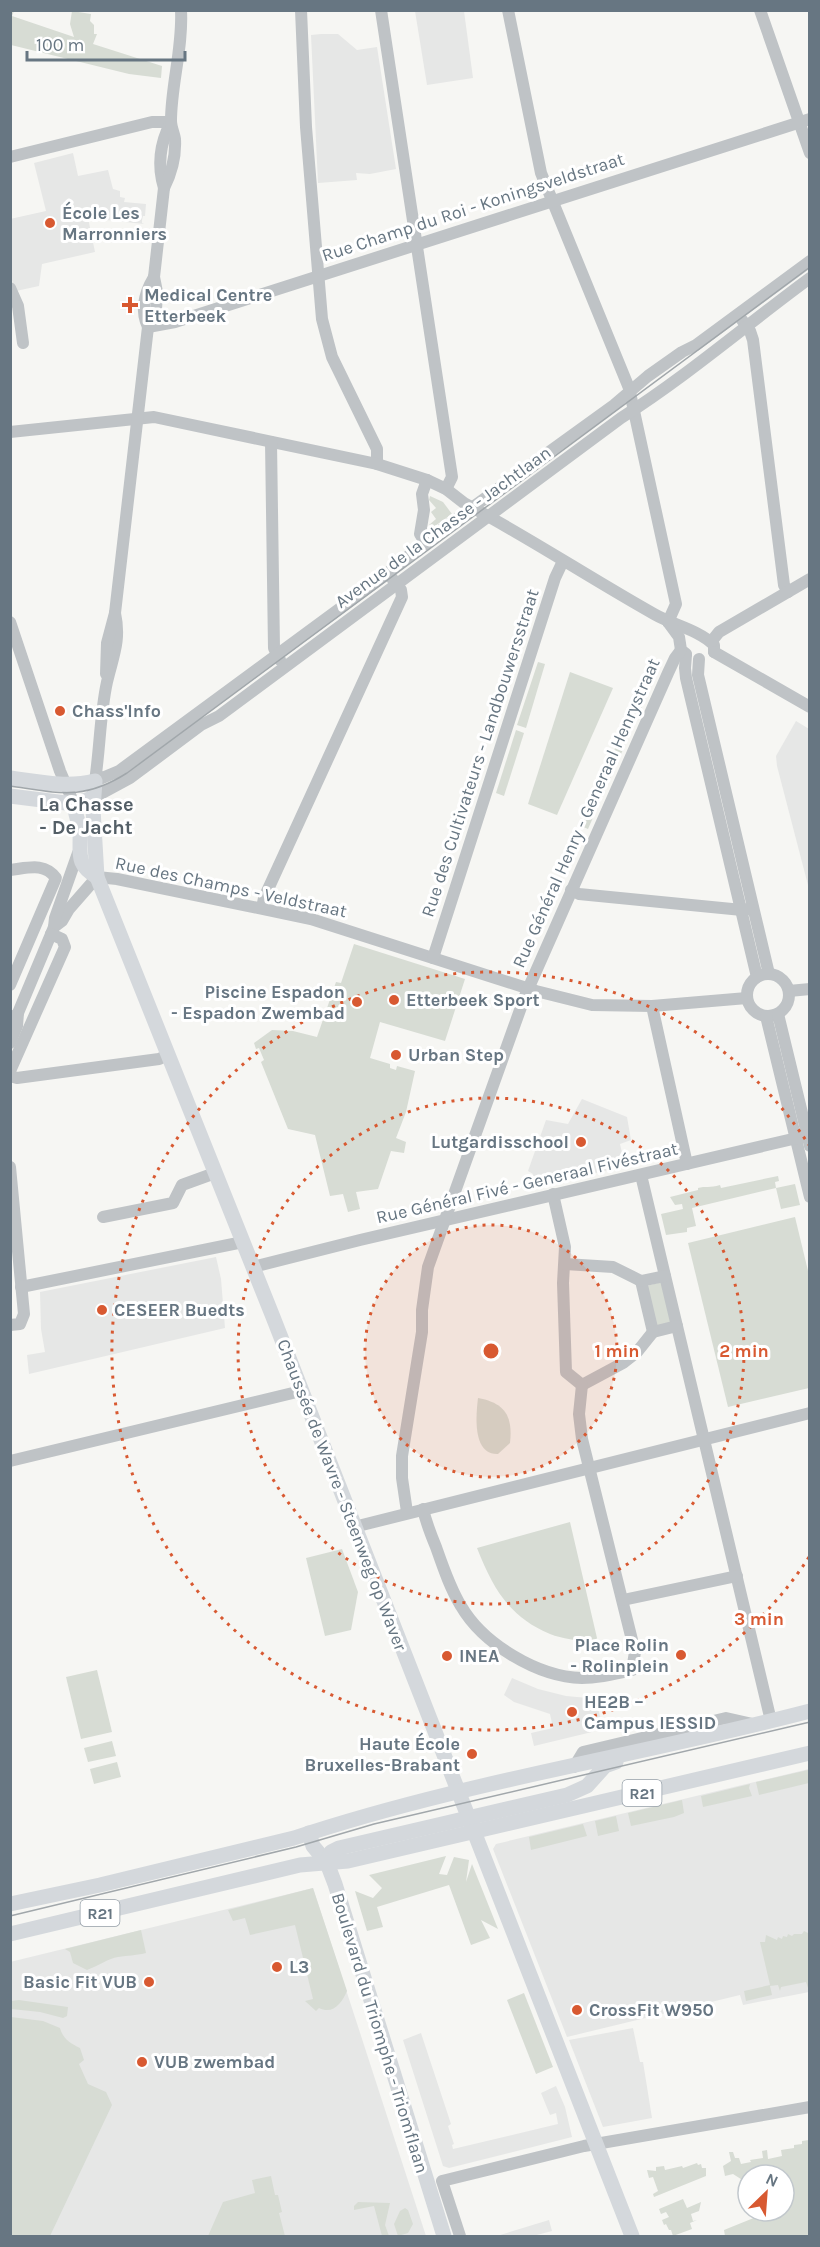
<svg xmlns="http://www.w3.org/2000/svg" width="820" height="2247" viewBox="0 0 820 2247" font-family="Karla,sans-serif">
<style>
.built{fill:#e6e7e6}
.green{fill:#d7dcd4}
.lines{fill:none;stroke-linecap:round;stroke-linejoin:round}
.minor{stroke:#bfc3c6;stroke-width:12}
.major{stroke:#d4d8dc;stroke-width:15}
.tram{stroke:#a1a7ab;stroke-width:1.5}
.ring{fill:none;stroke:#d85931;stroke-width:3;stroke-dasharray:3 6}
.poi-dot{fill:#d85931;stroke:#fff;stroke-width:2}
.labels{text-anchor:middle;stroke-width:6;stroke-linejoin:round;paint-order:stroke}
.shield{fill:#fff;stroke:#959fa8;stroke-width:1.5}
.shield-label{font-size:16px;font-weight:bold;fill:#677682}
.street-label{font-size:18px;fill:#677682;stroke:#fff}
.poi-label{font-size:18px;font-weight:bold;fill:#677682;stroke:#fff;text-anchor:start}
.neighbourhood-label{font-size:20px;font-weight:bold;fill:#545f67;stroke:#fff}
.centre{fill:#d85931;stroke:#fff;stroke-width:3}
.ring-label{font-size:18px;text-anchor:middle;font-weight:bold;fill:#d85931;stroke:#fff;stroke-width:6;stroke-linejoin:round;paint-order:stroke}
</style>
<rect width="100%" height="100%" fill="#f6f6f3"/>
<!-- built -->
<g class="built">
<polygon points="415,11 464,11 473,78 427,85"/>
<polygon points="321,34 338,34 357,50 377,47 396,169 370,174 356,173 357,180 318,183 311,35"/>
<polygon points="73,153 78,176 108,170 113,189 120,191 120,197 125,198 124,202 146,204 145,216 143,216 142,220 142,223 144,224 88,218 95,252 42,264 39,286 16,291 11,278 10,219 46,211 34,163"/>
<polygon points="796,721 809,729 809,889 777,766 776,756"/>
<polygon points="582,1099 627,1117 631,1140 620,1144 625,1166 592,1174 530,1184 533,1174 528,1171 546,1120 568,1124"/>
<polygon points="216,1257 221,1279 225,1328 29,1374 27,1355 45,1352 41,1329 40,1292"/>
<polygon points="512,1678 538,1689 566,1696 588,1698 588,1703 597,1704 602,1724 590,1727 592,1732 534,1746 531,1733 553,1728 550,1714 514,1702 504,1695"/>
<polygon points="809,1769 809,1992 743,2005 740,1995 567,2037 493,1849 496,1844"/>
<polygon points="313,1888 426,2236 11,2236 10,1962"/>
<polygon points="633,2028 640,2062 643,2062 652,2118 603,2127 569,2040"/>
<polygon points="421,2033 451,2124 448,2126 454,2144 452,2145 453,2149 558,2124 556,2113 550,2115 541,2093 556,2086 565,2107 572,2137 449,2168 443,2166 403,2040"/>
<polygon points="549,2220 552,2231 533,2236 497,2236"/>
</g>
<!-- green -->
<g class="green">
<polygon points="11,10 14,11 12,16 74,37 70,24 72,11 91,14 90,21 94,25 94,34 97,34 93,44 162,66 161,78 129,74 11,45"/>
<polygon points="430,496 443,502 452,514 432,528 429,525 436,519 431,512 436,508 429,500"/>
<polygon points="538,662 545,664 526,728 517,725"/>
<polygon points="570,672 613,688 557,815 528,804"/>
<polygon points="637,699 644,702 617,763 610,760"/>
<polygon points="516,730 524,733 504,796 496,793"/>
<polygon points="608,764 615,767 588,829 581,826"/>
<polygon points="354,944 465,979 445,1041 380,1022 370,1058 390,1064 390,1068 396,1070 397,1066 415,1071 406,1112 396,1138 406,1142 404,1153 391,1151 378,1189 356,1192 360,1209 348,1212 343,1194 330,1196 315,1135 288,1129 261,1062 264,1060 259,1048 256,1049 254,1043 272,1030 293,1031 317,1037 336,982 341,983"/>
<path d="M778,1176L779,1181L775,1182L776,1188L795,1184L800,1205L781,1209L776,1188L692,1208L696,1226L687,1228V1232L666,1235L661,1214L683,1209L682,1204L675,1205L670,1197L698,1190V1188C705,1186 710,1188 720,1185L721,1188Z"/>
<polygon points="795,1217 809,1275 809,1388 728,1407 688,1243"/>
<polygon points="662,1282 672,1325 657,1329 646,1286"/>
<path d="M478,1398C505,1403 513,1416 510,1443L498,1454C472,1455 476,1415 478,1398Z"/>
<path d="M570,1522L597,1638L595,1641L591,1642C578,1640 562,1639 550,1634C508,1616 493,1588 477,1548Z"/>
<polygon points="342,1549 358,1592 351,1630 325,1636 306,1558"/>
<polygon points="97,1670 112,1732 81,1739 66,1677"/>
<polygon points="112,1741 116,1756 88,1762 84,1748"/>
<polygon points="117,1762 121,1777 94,1784 90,1769"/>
<polygon points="808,1770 809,1783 759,1795 756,1782"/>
<polygon points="750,1784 749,1788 752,1796 703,1807 701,1796"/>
<polygon points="682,1800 684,1813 674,1817 631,1826 628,1813"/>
<polygon points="616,1816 619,1831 598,1836 595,1821"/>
<polygon points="583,1824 587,1836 531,1850 529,1837"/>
<polygon points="446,1856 439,1874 447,1875 454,1857 469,1860 466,1882 472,1864 498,1929 481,1920 490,1938 471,1945 449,1885 377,1907 383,1927 367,1931 355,1891 373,1898 382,1888 369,1875"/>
<path d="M313,1888L347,1991C342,2003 333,2015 319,2008L316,2011L305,2001L313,1999L295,1925L250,1935L245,1918L233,1921L228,1910Z"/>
<path d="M141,1930L146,1953C134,1956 129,1955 118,1957C109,1958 98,1966 87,1970L73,1963L70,1952L65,1949Z"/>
<polygon points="809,1930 809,1987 808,1988 806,1982 781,1987 780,1991 778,1985 770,1986 772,1995 746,2001 744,1991 770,1985 760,1942 765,1942 766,1935 777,1940 778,1937 782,1939 783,1936 787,1937 788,1934 792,1936 794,1934 802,1934 804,1931 808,1933"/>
<polygon points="524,1993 553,2067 536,2074 507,2000"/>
<polygon points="19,2000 68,2007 67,2016 63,2018 40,2012 11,2009 11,2001"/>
<path d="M11,2017L43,2021L60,2028C63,2039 70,2043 80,2048L84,2060L79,2064L88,2084L106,2092L112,2105L50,2236H11Z"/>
<polygon points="809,2140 809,2236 725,2236 724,2230 761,2215 762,2218 778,2215 778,2211 780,2214 787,2212 786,2207 784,2208 784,2175 748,2175 748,2205 744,2181 733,2174 725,2176 723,2166 731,2161 729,2152 733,2152 735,2158 739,2158 741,2164 751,2162 750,2160 763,2158 762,2151 767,2150 768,2159 782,2156 781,2150 794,2148 794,2145 802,2144 802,2141"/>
<polygon points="697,2163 698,2165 701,2164 702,2168 706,2168 706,2176 654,2197 653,2194 658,2191 653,2177 649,2178 647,2170 656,2171 656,2167 664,2166 665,2170 682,2166 683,2168"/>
<polygon points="271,2176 275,2195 278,2195 282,2212 279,2213 285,2236 208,2236 223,2202 255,2193 252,2180"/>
<polygon points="683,2199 687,2208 701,2202 699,2211 691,2214 693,2221 697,2220 690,2223 692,2229 673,2236 671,2230 669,2230 666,2224 664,2225 662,2220 669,2217 666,2212 661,2214 659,2209"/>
<polygon points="358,2202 390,2203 385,2225 389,2236 382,2236 374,2206 354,2210 354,2206"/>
<polygon points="405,2208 408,2210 413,2224 408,2233 398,2236 394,2224 400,2211"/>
</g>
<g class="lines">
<!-- minor -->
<g class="minor">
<polyline points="301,10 306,127 322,319 332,357 377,449 377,464"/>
<polyline points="381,10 452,477 446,489"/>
<polyline points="508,10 541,173 629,388 676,604 668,622"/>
<polyline points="760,10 810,153"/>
<polyline points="10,157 152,122 171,122"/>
<path d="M164,188C157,165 160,143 171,122"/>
<polyline points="10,288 18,306 23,343"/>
<polyline points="742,320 750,331 753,340 784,585 788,592"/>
<polyline points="148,327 175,322 810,119"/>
<path d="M148,327C140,310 145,292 154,277"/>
<path d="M10,432L154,417L377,464L427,480L446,489L464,503C528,537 590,578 654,614C673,625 697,629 714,645V652"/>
<polyline points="271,442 274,648 280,660"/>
<polyline points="426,544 420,534 424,510 422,494 427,480"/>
<path d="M115,613C121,641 113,656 107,682C100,714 100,748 95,781L119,771L388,573L433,536L614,405L648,376L682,352L696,345L810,261"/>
<polyline points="10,622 60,771 74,804"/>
<polyline points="668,622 679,637 681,650 686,654"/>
<polyline points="711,642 719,632 810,579"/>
<polyline points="714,652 810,707"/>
<polyline points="686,655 685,668 686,678 757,977"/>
<polyline points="699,659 698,675 769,974"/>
<path d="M106,674L107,643L115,613L148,327L153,320L156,310L157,292L154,277L164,188C171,174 176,156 175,139C174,133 171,127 171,121C171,85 183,48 181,10"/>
<path d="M93,798L130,778L201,725L219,716L621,418C687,376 746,325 810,278"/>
<path d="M10,870C28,868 44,862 56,878L10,985"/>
<polyline points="571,890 579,894 742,910 749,909"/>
<polyline points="262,908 264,898 402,597 401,590 391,577"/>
<polyline points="54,927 62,921 69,909 97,877 117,879 311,919 536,991 592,1005 652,1006 747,998"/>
<polyline points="433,958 555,578 563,561"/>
<circle cx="768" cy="995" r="21"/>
<polyline points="789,991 810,989"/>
<polyline points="652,1006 687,1164"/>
<polyline points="778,1014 810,1146"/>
<polyline points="766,1016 810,1197"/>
<polyline points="10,1021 18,1013 54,927 55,918 78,853"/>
<polyline points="10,1043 17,1026 18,1013"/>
<polyline points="10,1071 65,947 62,939 51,934"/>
<polyline points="10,1076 17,1078 159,1059 168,1055"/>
<polyline points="10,1167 24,1314 20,1324 10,1325"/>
<polyline points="641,1175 771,1721"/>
<polyline points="553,1194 565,1247 563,1283 566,1372 582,1385"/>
<polyline points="103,1217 173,1203 182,1185 215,1173"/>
<polyline points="565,1264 613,1267 641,1281"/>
<polyline points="253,1267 360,1240 810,1135"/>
<polyline points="641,1281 653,1332"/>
<polyline points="641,1281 665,1276"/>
<polyline points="21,1287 243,1242"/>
<polyline points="653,1332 677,1326"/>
<polyline points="582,1385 623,1363 637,1352 653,1332"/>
<polyline points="10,1461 301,1391"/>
<path d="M423,1509C426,1522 431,1535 436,1547C443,1567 450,1588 461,1606C483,1644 538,1677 582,1678C599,1678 616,1674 632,1670L635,1652L582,1439L579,1414L582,1385"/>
<polyline points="407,1512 402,1478 402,1456 422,1332 422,1310 428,1267 525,996 668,673 675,658 681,650"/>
<polyline points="354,1527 810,1413"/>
<polyline points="623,1600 737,1576"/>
<polyline points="574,1767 583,1752 726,1718 757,1725"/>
<polyline points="460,2236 442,2181 584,2146 810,2107"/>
</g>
<!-- major -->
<g class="major">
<path d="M10,778C39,782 67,788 95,781L93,809L97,877L273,1317L632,2236"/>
<polyline points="10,796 74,804 93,798"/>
<path d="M74,804C75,813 79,823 80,832C81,854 75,864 97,877"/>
<polyline points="309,1833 313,1846 327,1863 335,1884 444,2236"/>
<polyline points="327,1863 331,1852 339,1848 567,1795 587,1786 605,1766 616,1762"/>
<path d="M10,1904L100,1885L294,1838C462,1782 638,1756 810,1711"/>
<polyline points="10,1934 300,1865 348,1861 810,1753"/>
</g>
<!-- tram -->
<g class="tram">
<path d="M10,786C59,793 83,801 127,773L810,267"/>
<polyline points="10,1916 296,1847 374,1824 810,1722"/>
</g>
</g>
<!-- distance rings -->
<circle cx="491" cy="1351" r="126" fill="#d85931" fill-opacity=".12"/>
<g class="ring">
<circle cx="491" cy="1351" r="126"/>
<circle cx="491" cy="1351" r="253"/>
<path d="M809 1557A379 379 0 1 1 809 1145"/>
</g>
<!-- markers -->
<g class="poi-dot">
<circle cx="50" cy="223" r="6"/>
<path d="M127 296h6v6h6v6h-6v6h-6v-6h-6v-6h6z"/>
<circle cx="60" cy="711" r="6"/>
<circle cx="394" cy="1000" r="6"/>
<circle cx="357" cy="1002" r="6"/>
<circle cx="396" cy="1055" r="6"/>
<circle cx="581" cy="1142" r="6"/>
<circle cx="102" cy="1310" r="6"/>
<circle cx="681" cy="1655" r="6"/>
<circle cx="447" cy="1656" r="6"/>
<circle cx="572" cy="1712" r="6"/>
<circle cx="472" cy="1754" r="6"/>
<circle cx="277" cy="1967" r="6"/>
<circle cx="149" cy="1982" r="6"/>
<circle cx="577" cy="2010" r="6"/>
<circle cx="142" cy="2062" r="6"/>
</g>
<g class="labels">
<!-- shield labels -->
<g class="shield">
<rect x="622.5" y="1780" width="39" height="26" rx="4.5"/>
<rect x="80.5" y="1900" width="39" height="26" rx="4.5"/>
</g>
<g class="shield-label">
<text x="642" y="1799">R21</text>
<text x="100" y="1919">R21</text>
</g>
<!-- street labels -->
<g class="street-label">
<text transform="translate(473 207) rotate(-18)" y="6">Rue Champ du Roi - Koningsveldstraat</text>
<text transform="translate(443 527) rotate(-36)" y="6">Avenue de la Chasse - Jachtlaan</text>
<text transform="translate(480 753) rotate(-72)" y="6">Rue des Cultivateurs - Landbouwersstraat</text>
<text transform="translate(586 813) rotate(-66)" y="6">Rue Général Henry - Generaal Henrystraat</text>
<text transform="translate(231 887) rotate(12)" y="6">Rue des Champs - Veldstraat</text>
<text transform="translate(527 1183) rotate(-13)" y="6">Rue Général Fivé - Generaal Fivéstraat</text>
<text transform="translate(342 1495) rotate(69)" y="6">Chaussée de Wavre - Steenweg op Waver</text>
<text transform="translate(380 2033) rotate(73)" y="6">Boulevard du Triomphe - Triomflaan</text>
</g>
<!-- poi labels -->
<g class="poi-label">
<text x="62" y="219">École Les<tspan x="62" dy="21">Marronniers</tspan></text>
<text x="144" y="301">Medical Centre<tspan x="144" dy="21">Etterbeek</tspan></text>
<text x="72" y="717">Chass'Info</text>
<text x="345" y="998" text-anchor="end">Piscine Espadon<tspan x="345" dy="21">- Espadon Zwembad</tspan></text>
<text x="406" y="1006">Etterbeek Sport</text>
<text x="408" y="1061">Urban Step</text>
<text x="569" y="1148" text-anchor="end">Lutgardisschool</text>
<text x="114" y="1316">CESEER Buedts</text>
<text x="669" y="1651" text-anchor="end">Place Rolin<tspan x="669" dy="21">- Rolinplein</tspan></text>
<text x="459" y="1662">INEA</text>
<text x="584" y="1708">HE2B –<tspan x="584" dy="21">Campus IESSID</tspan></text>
<text x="460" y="1750" text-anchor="end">Haute École<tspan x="460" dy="21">Bruxelles-Brabant</tspan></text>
<text x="289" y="1973">L3</text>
<text x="137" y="1988" text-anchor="end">Basic Fit VUB</text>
<text x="589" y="2016">CrossFit W950</text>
<text x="154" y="2068">VUB zwembad</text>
</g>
<!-- neighbourhood labels -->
<g class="neighbourhood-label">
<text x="86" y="811">La Chasse<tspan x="86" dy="23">- De Jacht</tspan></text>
</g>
</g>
<circle cx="491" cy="1351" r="9" class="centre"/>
<g class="ring-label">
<text x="617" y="1357">1 min</text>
<text x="744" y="1357">2 min</text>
<text x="759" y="1625">3 min</text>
</g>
<!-- border -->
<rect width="820" height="2247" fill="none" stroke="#677682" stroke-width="24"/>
<!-- north arrow -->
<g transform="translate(766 2193) rotate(25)"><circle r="28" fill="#ffffff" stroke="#c2c8cd" stroke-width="1.5"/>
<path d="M0-4.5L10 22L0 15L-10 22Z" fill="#d85931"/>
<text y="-9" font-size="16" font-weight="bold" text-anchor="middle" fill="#677682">N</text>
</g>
<!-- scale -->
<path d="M27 51v9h158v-9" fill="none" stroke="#677682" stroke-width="3"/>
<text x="36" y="51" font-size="18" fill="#677682" stroke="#ffffff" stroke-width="4.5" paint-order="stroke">100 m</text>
</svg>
